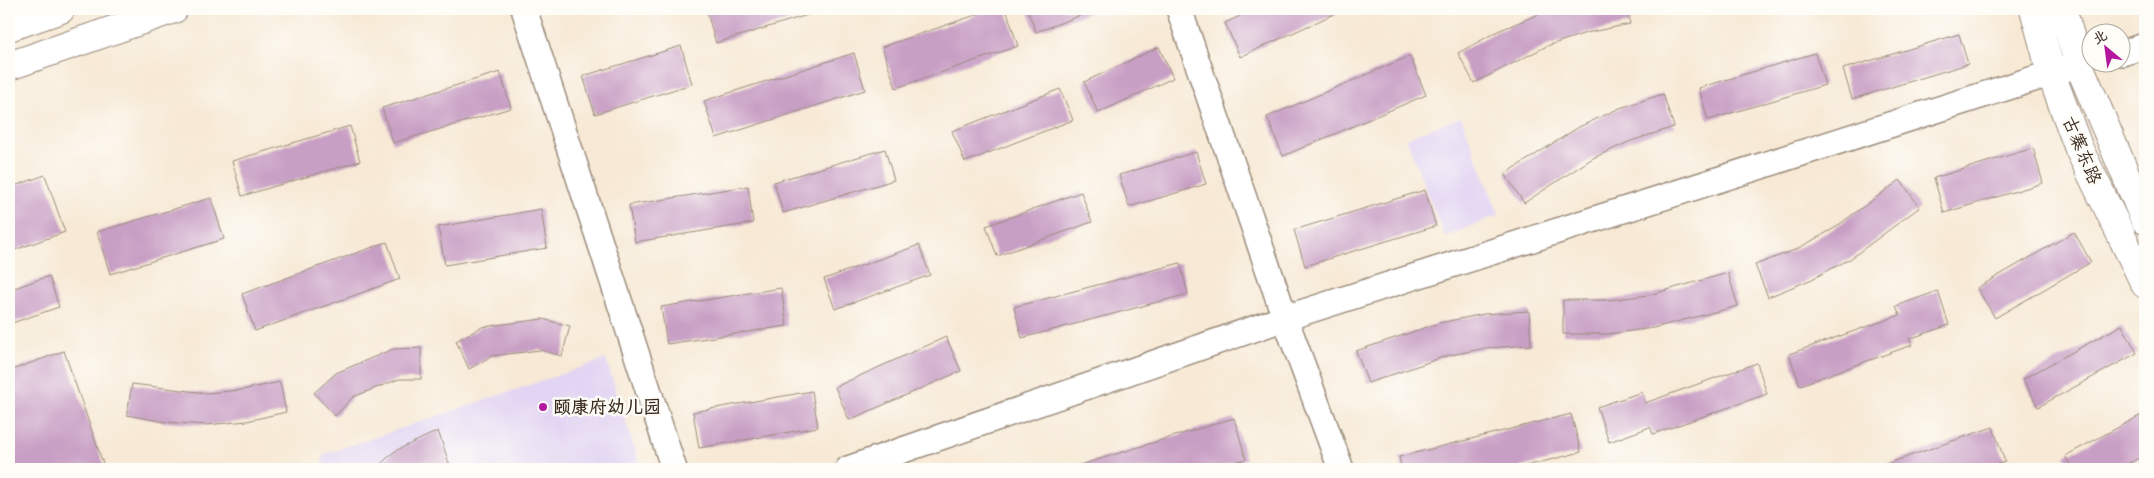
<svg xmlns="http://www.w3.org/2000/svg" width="2154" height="478" viewBox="0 0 2154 478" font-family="'Gochi Hand','LXGW WenKai TC',sans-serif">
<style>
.built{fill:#e2d4f3}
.building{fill:#c79ec4}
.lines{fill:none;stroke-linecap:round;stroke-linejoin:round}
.minor-casing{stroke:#998a7a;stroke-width:28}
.major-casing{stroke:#998a7a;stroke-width:30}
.minor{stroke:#fff;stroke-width:25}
.major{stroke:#fff;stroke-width:28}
.poi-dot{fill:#b5179e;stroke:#fdfcf7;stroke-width:2}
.labels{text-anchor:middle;stroke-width:5;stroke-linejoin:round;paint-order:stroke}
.street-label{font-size:18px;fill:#3b2a1e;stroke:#fdfcf7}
.poi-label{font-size:18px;font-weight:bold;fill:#3b2a1e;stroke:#fdfcf7;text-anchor:start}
</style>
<rect width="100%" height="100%" fill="#fdfcf7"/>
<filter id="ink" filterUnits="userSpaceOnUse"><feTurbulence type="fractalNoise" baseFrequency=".02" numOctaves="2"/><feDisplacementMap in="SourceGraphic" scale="10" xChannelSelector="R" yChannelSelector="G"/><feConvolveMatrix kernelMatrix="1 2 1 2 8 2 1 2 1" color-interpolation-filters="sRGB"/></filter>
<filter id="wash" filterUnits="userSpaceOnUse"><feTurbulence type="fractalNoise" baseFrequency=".0096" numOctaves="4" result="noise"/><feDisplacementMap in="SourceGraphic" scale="20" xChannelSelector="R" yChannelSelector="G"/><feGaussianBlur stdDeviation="1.12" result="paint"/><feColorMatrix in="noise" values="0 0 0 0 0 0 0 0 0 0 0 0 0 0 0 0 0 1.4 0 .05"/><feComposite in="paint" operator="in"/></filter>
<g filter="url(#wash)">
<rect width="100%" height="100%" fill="#f7e9d5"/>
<!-- built -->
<g class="built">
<polygon points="1461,117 1499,215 1445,237 1406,138"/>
<polygon points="606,359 641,469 322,469 323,455"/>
</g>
<g id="blocks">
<!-- building -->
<g class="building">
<polygon points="706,9 813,9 814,13 716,43"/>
<polygon points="993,9 1006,9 1018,46 896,88 882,47"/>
<polygon points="1027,9 1098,9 1036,32"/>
<polygon points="1255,9 1345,9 1240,57 1225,23"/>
<polygon points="1551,9 1627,9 1630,24 1586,33 1547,46 1474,83 1458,53 1498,31"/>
<polygon points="1959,34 1968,64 1852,99 1843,69"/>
<polygon points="681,46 692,84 595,114 583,76"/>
<polygon points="1159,47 1173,78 1098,113 1084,82"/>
<polygon points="854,53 865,90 716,138 704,101"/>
<polygon points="1815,53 1825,85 1708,120 1699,88"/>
<polygon points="1410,56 1426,95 1283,156 1267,117"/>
<polygon points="500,72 511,108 393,143 382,108"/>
<polygon points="1060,89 1073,120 965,162 952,131"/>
<polygon points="1663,94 1674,127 1631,141 1593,158 1524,203 1505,174 1579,127 1620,108"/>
<polygon points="350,126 360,161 242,196 232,161"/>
<polygon points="2033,148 2043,183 1944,213 1934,178"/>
<polygon points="885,149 894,180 783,213 774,182"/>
<polygon points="1196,152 1206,184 1129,207 1119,175"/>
<polygon points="45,175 65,232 9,252 9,188"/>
<polygon points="1900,180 1920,207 1850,259 1810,280 1768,297 1755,265 1797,249 1833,229"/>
<polygon points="748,186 753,223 635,242 629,205"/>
<polygon points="1425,190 1436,226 1305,266 1294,230"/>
<polygon points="1081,192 1092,222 997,256 986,226"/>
<polygon points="211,198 224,239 110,274 97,232"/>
<polygon points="541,209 547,248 445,265 438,227"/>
<polygon points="2074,232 2091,262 1995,318 1977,288"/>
<polygon points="387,242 400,279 255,331 242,294"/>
<polygon points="919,245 930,275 835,309 824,279"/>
<polygon points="1180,263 1188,294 1022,338 1014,307"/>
<polygon points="1728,273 1738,306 1653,328 1608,334 1563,334 1563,300 1608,300 1649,295"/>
<polygon points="49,276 59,307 9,324 9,290"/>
<polygon points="781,288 787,326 667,344 661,307"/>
<polygon points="1938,291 1949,325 1909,339 1912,345 1800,385 1789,354 1900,315 1896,306"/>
<polygon points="1529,311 1531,345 1486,348 1446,356 1368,383 1356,351 1439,323 1484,314"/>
<polygon points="543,319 570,326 562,356 540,350 492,356 469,369 456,341 482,327"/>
<polygon points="2122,325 2137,353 2038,407 2023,379"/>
<polygon points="946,337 961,371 849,420 835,387"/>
<polygon points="421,348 421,379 399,379 353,397 335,416 314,393 336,373 393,349"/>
<polygon points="64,351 105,469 9,469 9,371"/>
<polygon points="1757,363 1767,394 1653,434 1650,427 1609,442 1597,407 1642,392 1645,403"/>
<polygon points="280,382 286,412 247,421 206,425 165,422 127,415 132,384 206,393 242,390"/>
<polygon points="812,391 818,427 699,448 693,412"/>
<polygon points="2145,413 2145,455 2118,469 2073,469 2065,456"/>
<polygon points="1571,414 1581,452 1514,469 1402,469 1399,457"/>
<polygon points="1234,418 1246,459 1211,469 1067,469"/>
<polygon points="1993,427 2005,462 1983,469 1872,469"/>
<polygon points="438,431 451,469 375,469 395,451"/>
</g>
</g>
</g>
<g filter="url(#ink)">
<use href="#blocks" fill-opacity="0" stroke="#998a7a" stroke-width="1"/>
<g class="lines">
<defs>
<g id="minor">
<polyline points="524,9 674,469"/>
<polyline points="1179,9 1285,318 1341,469"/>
<polyline points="2122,53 2145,46"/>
<polyline points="848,469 1285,318 2071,67"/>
</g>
<g id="major">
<polyline points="2034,9 2053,79 2079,149 2145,284"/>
<polyline points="2062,9 2079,65 2145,220"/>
<polyline points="9,27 61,9"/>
<polyline points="9,66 174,9"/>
</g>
</defs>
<!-- minor casing -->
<use href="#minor" class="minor-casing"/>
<!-- major casing -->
<use href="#major" class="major-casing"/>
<!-- minor -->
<use href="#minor" class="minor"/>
<!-- major -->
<use href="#major" class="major"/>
</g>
</g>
<!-- markers -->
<circle class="poi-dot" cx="543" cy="407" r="5"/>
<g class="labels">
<!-- street labels -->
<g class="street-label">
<text transform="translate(2082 150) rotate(67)" y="6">古寨东路</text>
</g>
<!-- poi labels -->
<g class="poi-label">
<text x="553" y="413">颐康府幼儿园</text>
</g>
</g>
<!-- margin -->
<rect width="2154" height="478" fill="none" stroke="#fdfcf7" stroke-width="30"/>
<!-- north arrow -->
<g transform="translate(2106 48) rotate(331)"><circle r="24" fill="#fdfcf7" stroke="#afa8a0"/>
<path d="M0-4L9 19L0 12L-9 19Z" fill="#b5179e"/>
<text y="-8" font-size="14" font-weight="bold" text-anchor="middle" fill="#3b2a1e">北</text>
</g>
</svg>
